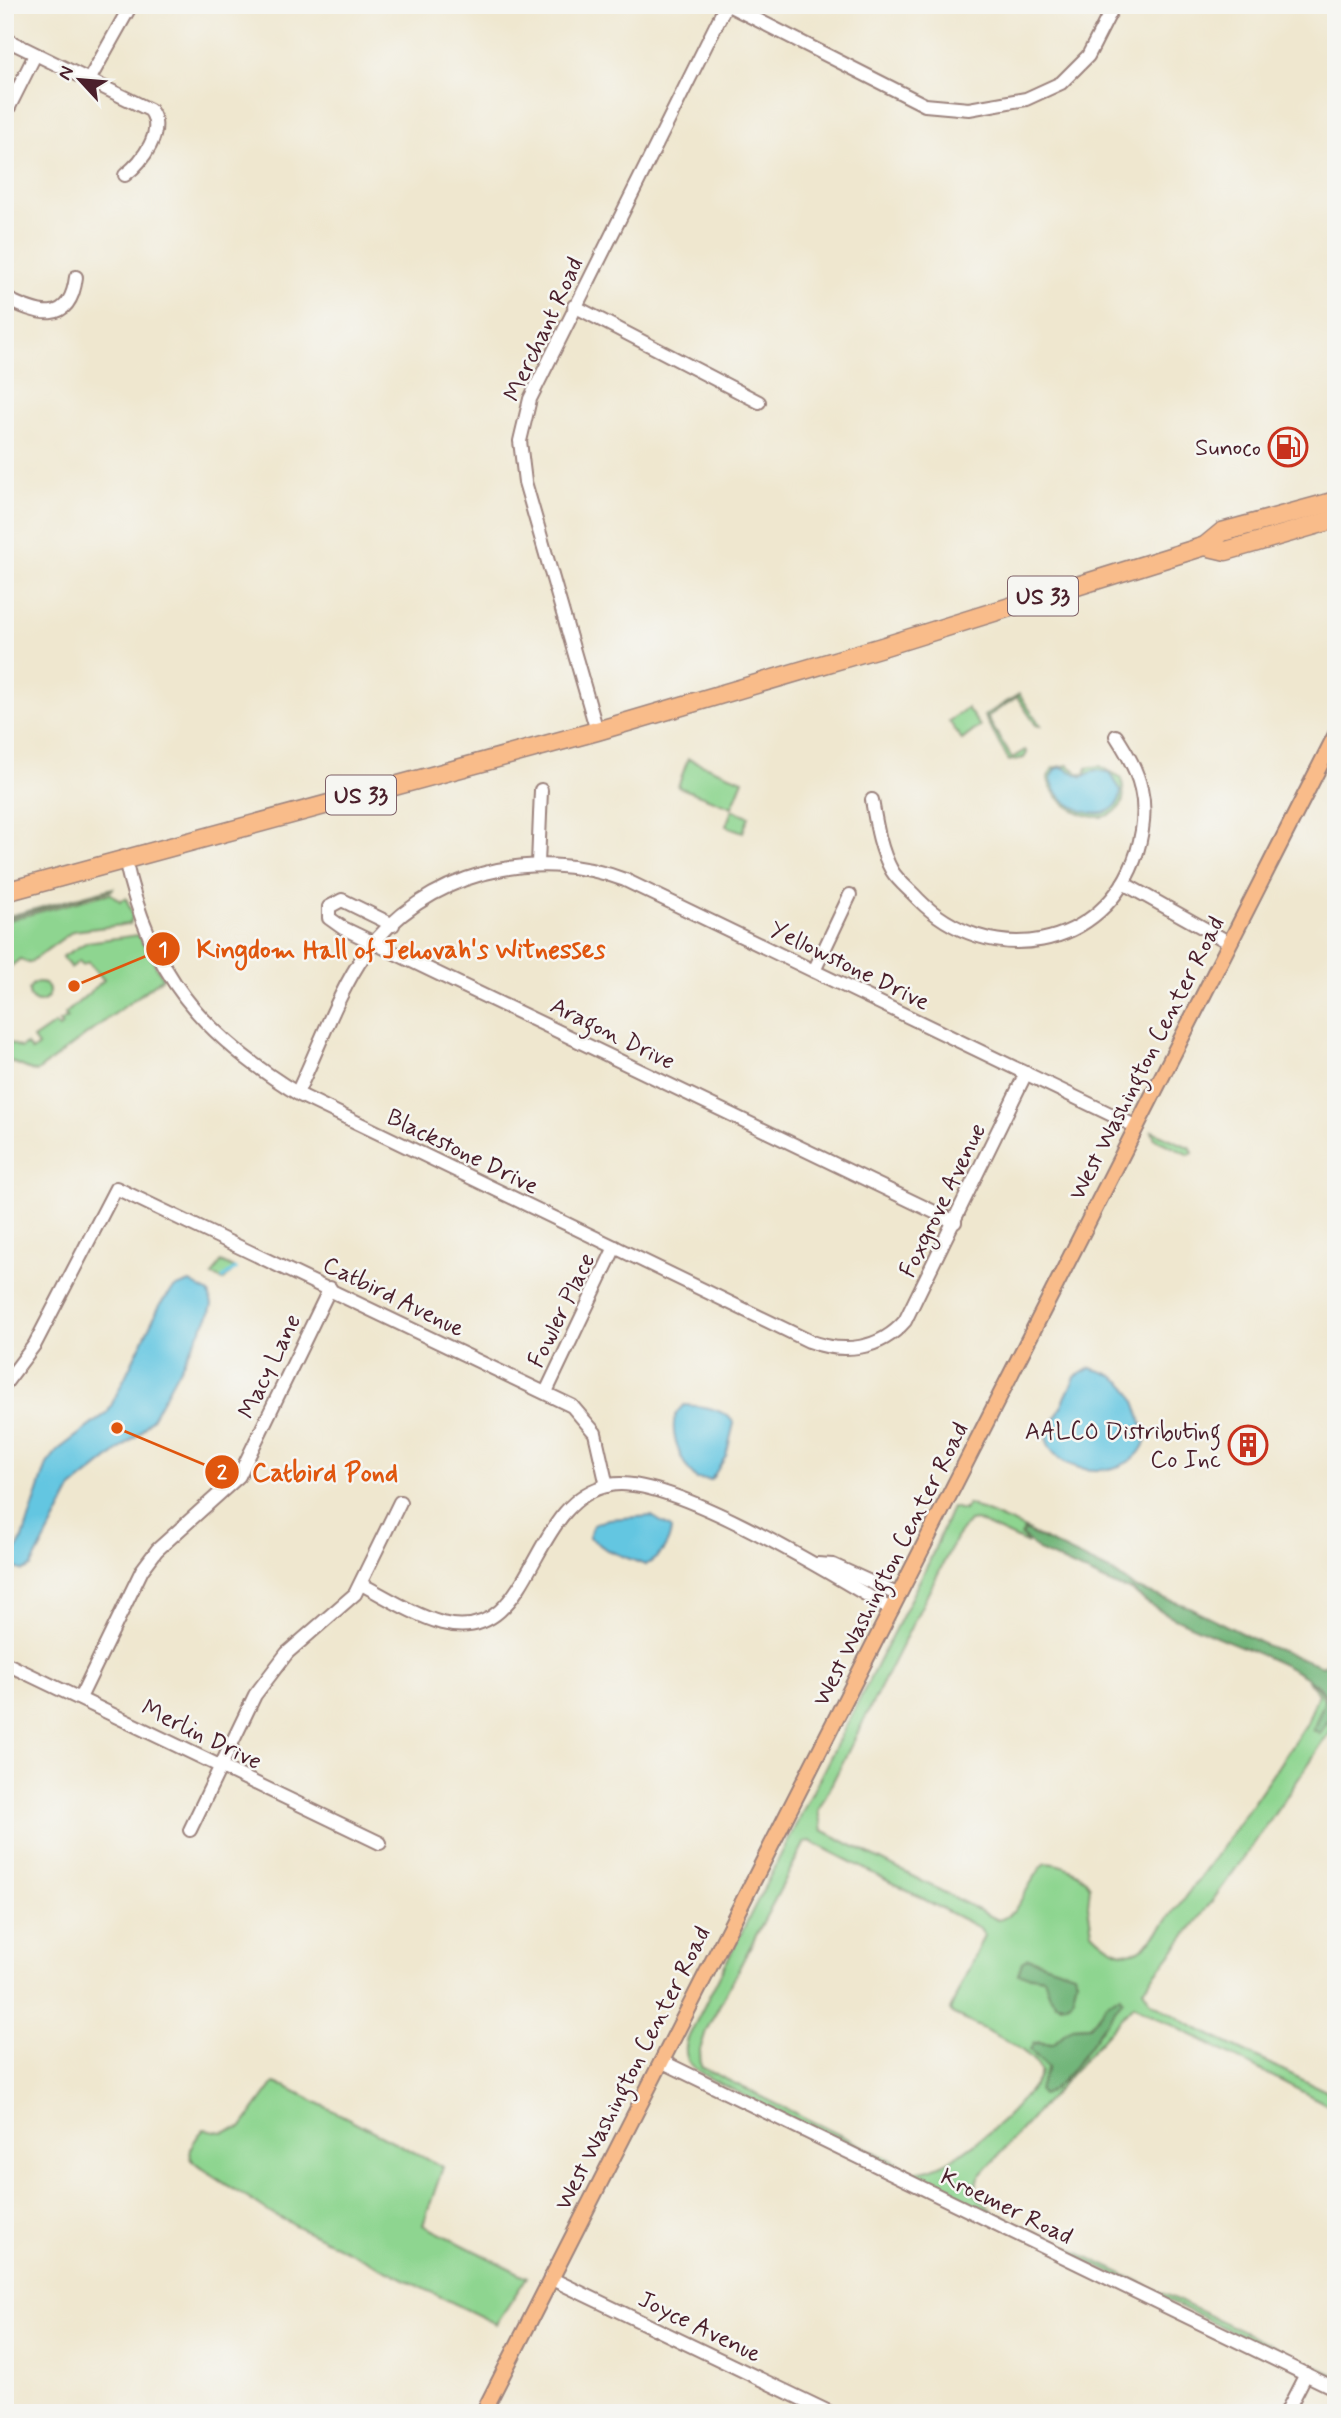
<svg xmlns="http://www.w3.org/2000/svg" width="1341" height="2418" viewBox="0 0 1341 2418" font-family="Mynerve,sans-serif">
<style>
.green{fill:#8ed590;stroke:#6c7a5e;stroke-width:2;fill-rule:evenodd}
.forest{fill:#72b67a;stroke:#5e6a52;stroke-width:2}
.water{fill:#63c6e1;stroke:#567286;stroke-width:2}
.lines{fill:none;stroke-linecap:round;stroke-linejoin:round}
.stream{stroke:#63c6e1;stroke-width:3.5}
.minor-casing{stroke:#9c837d;stroke-width:16}
.major-casing{stroke:#9c837d;stroke-width:18}
.highway-casing{stroke:#9c837d;stroke-width:21}
.minor{stroke:#fff;stroke-width:12}
.major{stroke:#f9bc8a;stroke-width:14}
.highway{stroke:#f9bc8a;stroke-width:18}
.labels{text-anchor:middle;stroke-width:5;stroke-linejoin:round;paint-order:stroke}
.shield{fill:#f6f6f2;stroke:#7e6067;stroke-width:2}
.shield-label{font-size:23px;font-weight:bold;fill:#4a1f2b}
.street-label{font-size:24px;fill:#4a1f2b;stroke:#f6f6f2}
.poi-label{font-size:24px;fill:#4a1f2b;stroke:#f6f6f2;text-anchor:end}
.leader{fill:none;stroke:#e0560e;stroke-width:2.5}
.callout-dot{fill:#e0560e;stroke:#f6f6f2;stroke-width:2.5}
.mark-label{font-size:21px;text-anchor:middle;font-weight:bold;fill:#fff}
.callout-label{font-size:26px;text-anchor:middle;font-weight:bold;fill:#e0560e;stroke:#f6f6f2;stroke-width:5;stroke-linejoin:round;paint-order:stroke}
</style>
<rect width="100%" height="100%" fill="#f6f6f2"/>
<filter id="ink" filterUnits="userSpaceOnUse"><feTurbulence type="fractalNoise" baseFrequency=".0143" numOctaves="2"/><feDisplacementMap in="SourceGraphic" scale="14" xChannelSelector="R" yChannelSelector="G"/><feConvolveMatrix kernelMatrix="1 2 1 2 8 2 1 2 1" color-interpolation-filters="sRGB"/></filter>
<filter id="wash" filterUnits="userSpaceOnUse"><feTurbulence type="fractalNoise" baseFrequency=".00686" numOctaves="4" result="noise"/><feDisplacementMap in="SourceGraphic" scale="28" xChannelSelector="R" yChannelSelector="G"/><feGaussianBlur stdDeviation="1.57" result="paint"/><feColorMatrix in="noise" values="0 0 0 0 0 0 0 0 0 0 0 0 0 0 0 0 0 1.4 0 .05"/><feComposite in="paint" operator="in"/></filter>
<g filter="url(#wash)">
<rect width="100%" height="100%" fill="#efe7cf"/>
<!-- green -->
<g class="green">
<polygon points="1019,694 1041,726 1036,725 1017,697 987,717 1012,758 1025,750 1027,753 1024,758 1009,761 984,716"/>
<polygon points="967,708 980,726 962,740 949,721"/>
<polygon points="688,759 743,780 732,807 678,787"/>
<path d="M1068,765L1080,774H1085L1087,768L1100,766L1122,778C1122,787 1126,796 1121,805C1103,834 1050,805 1048,777L1053,768Z"/>
<polygon points="732,810 749,816 743,832 726,826"/>
<polygon points="113,888 112,890 5,919 5,917"/>
<polygon points="110,893 120,901 126,898 133,915 130,924 73,931 29,963 20,959 5,971 5,921"/>
<polygon points="138,935 163,978 36,1072 5,1059 5,1040 21,1048 26,1044 32,1051 38,1046 33,1039 55,1024 59,1028 62,1025 59,1022 67,1018 65,1014 104,980 88,962 83,965 79,961 71,968 62,957 87,942"/>
<circle cx="39" cy="992" r="10"/>
<polygon points="1152,1131 1191,1148 1193,1153 1189,1155 1155,1139"/>
<polygon points="221,1262 235,1269 224,1280 212,1276"/>
<path d="M968,1504L1030,1531L1024,1530L1021,1535L1028,1544L976,1520L969,1521L956,1538L818,1811L822,1830L998,1920C1021,1916 1028,1877 1046,1863C1062,1864 1081,1871 1090,1886L1088,1906L1092,1932C1103,1943 1122,1959 1139,1950C1154,1941 1167,1920 1178,1906C1224,1847 1266,1785 1307,1723L1318,1694L1308,1680C1333,1699 1322,1704 1320,1733L1336,1709V1722C1276,1815 1213,1904 1143,1989L1151,2002L1196,2028L1336,2096V2109L1133,2005L979,2177L974,2193L993,2212L1336,2376V2382L727,2087C704,2075 676,2066 689,2036L929,1562L952,1507L964,1510ZM810,1841L980,1928L984,1935L950,2010L952,2014C975,2026 1032,2047 1041,2072C1027,2105 949,2175 913,2171L701,2067L700,2050L706,2031L805,1842ZM1036,1960L1050,1966L1069,2003L1061,2005L1050,1996L1045,1978L1036,1976ZM1122,2000L1063,2079L1030,2050L1038,2042L1053,2044L1072,2027L1090,2026L1106,2005Z"/>
<path d="M274,2083L287,2087L443,2167L423,2225L527,2277L496,2324L268,2212C256,2202 193,2166 191,2158C188,2148 197,2136 204,2129L222,2132L241,2128Z"/>
</g>
<!-- forest -->
<g class="forest">
<path d="M1024,1530L1116,1574L1135,1588L1189,1607L1265,1645L1322,1666L1336,1657V1709L1320,1733L1313,1730L1326,1697C1309,1660 1167,1629 1132,1590L1120,1588L1041,1552L1021,1535Z"/>
<polygon points="1028,1958 1074,1973 1077,1979 1072,2000 1066,2004 1056,2003 1050,1996 1044,1978 1018,1974 1022,1962"/>
<path d="M1120,1995L1122,2000L1115,2010C1101,2029 1062,2091 1042,2095L1038,2090L1048,2068L1030,2050L1034,2043L1053,2044L1072,2027L1090,2026L1106,2005Z"/>
</g>
<!-- water -->
<g class="water">
<path d="M1062,767L1082,777L1096,770L1110,773L1121,791C1118,832 1055,810 1051,778L1056,769Z"/>
<polygon points="190,1282 209,1293 212,1305 209,1315 153,1417 140,1433 72,1488 31,1567 23,1571 8,1565 23,1538 47,1464 58,1450 108,1412 161,1303 174,1288"/>
<path d="M1090,1368C1134,1378 1135,1399 1146,1439C1135,1481 1057,1480 1046,1438L1075,1377Z"/>
<path d="M684,1405C701,1406 724,1408 734,1423L726,1456L711,1480L697,1479C680,1465 662,1420 684,1405Z"/>
<path d="M652,1516L671,1528C670,1544 660,1558 645,1565L607,1550L589,1537L593,1525L608,1519Z"/>
</g>
<g class="lines">
<!-- stream -->
<polyline class="stream" points="223,1278 235,1269"/>
</g>
</g>
<g filter="url(#ink)">
<g class="lines">
<defs>
<g id="minor">
<polyline points="728,5 925,105 969,109 1026,99 1061,83 1088,56 1114,5"/>
<path d="M5,39L150,110C166,131 142,162 125,175"/>
<polyline points="89,80 131,5"/>
<polyline points="5,115 35,55"/>
<path d="M5,298C37,314 70,327 76,277"/>
<polyline points="574,306 759,402"/>
<polyline points="597,731 525,482 520,441 530,399 726,5"/>
<path d="M872,800C876,823 880,850 892,871C898,881 910,890 918,899C988,970 1105,952 1137,852C1143,832 1146,810 1141,789C1137,770 1127,753 1116,736"/>
<path d="M125,859C149,973 203,1036 300,1095L809,1341C843,1354 880,1350 905,1321L1026,1073"/>
<polyline points="538,864 541,790"/>
<polyline points="1123,883 1230,943"/>
<polyline points="393,925 342,900 329,907 329,918 343,928 955,1222"/>
<polyline points="814,971 850,895"/>
<path d="M297,1093C318,1050 338,992 365,954C423,873 535,845 625,880L1137,1127"/>
<polyline points="5,1384 35,1344 116,1188 572,1406 595,1433 607,1486"/>
<polyline points="546,1392 615,1247"/>
<polyline points="817,1564 833,1565 899,1595"/>
<path d="M361,1584C386,1597 414,1615 442,1623C536,1647 526,1501 610,1485C669,1473 837,1577 892,1610"/>
<polyline points="5,1663 380,1843"/>
<polyline points="80,1698 142,1570 157,1550 239,1476 330,1288"/>
<polyline points="190,1830 255,1695 287,1653 355,1594 400,1502"/>
<polyline points="661,2061 1336,2389"/>
<polyline points="550,2278 831,2413"/>
<polyline points="1286,2413 1306,2374"/>
</g>
<polyline id="major" points="483,2413 1336,734"/>
<g id="highway">
<polyline points="1205,546 1226,551 1336,519"/>
<polyline points="5,892 597,731 882,647 1205,546 1222,532 1336,501"/>
</g>
</defs>
<!-- minor casing -->
<use href="#minor" class="minor-casing"/>
<!-- major casing -->
<use href="#major" class="major-casing"/>
<!-- highway casing -->
<use href="#highway" class="highway-casing"/>
<!-- minor -->
<use href="#minor" class="minor"/>
<!-- major -->
<use href="#major" class="major"/>
<!-- highway -->
<use href="#highway" class="highway"/>
</g>
</g>
<!-- icons -->
<defs>
<symbol id="fuel-ring" viewBox="-11 -11 22 22"><circle r="9.5" fill="#f6f6f2" stroke="#c8321e" stroke-width="1.5"/><path d="M-5.5-6h7V0h2V4h1.3V-2.5L3-4.5l.8-.8L6-3V5H2.5V1h-1V6h-7ZM-4.2-4.7v3.2H.2V-4.7Z" fill="#c8321e"/></symbol>
<symbol id="building-ring" viewBox="-11 -11 22 22"><circle r="9.5" fill="#f6f6f2" stroke="#c8321e" stroke-width="1.5"/><path d="M-4-6H4V6H1V3H-1V6H-4ZM-2.5-4.3h1.7v1.8h-1.7ZM.8-4.3h1.7v1.8H.8ZM-2.5-1h1.7V.8h-1.7ZM.8-1h1.7V.8H.8Z" fill="#c8321e"/></symbol>
</defs>
<g fill-rule="evenodd">
<use href="#fuel-ring" x="1266" y="425" width="44" height="44"/>
<use href="#building-ring" x="1226" y="1423" width="44" height="44"/>
</g>
<g class="labels">
<!-- shield labels -->
<g class="shield">
<rect x="1008" y="576.5" width="70" height="39" rx="5"/>
<rect x="326" y="775.5" width="70" height="39" rx="5"/>
</g>
<g class="shield-label">
<text x="1043" y="604">US 33</text>
<text x="361" y="803">US 33</text>
</g>
<!-- street labels -->
<g class="street-label">
<text transform="translate(543 329) rotate(-65)" y="8">Merchant Road</text>
<text transform="translate(850 965) rotate(26)" y="8">Yellowstone Drive</text>
<text transform="translate(613 1033) rotate(26)" y="8">Aragon Drive</text>
<text transform="translate(1146 1058) rotate(-63)" y="8">West Washington Center Road</text>
<text transform="translate(463 1151) rotate(26)" y="8">Blackstone Drive</text>
<text transform="translate(942 1200) rotate(-64)" y="8">Foxgrove Avenue</text>
<text transform="translate(394 1296) rotate(26)" y="8">Catbird Avenue</text>
<text transform="translate(561 1310) rotate(-64)" y="8">Fowler Place</text>
<text transform="translate(269 1366) rotate(-64)" y="8">Macy Lane</text>
<text transform="translate(890 1564) rotate(-63)" y="8">West Washington Center Road</text>
<text transform="translate(202 1734) rotate(26)" y="8">Merlin Drive</text>
<text transform="translate(632 2068) rotate(-63)" y="8">West Washington Center Road</text>
<text transform="translate(1007 2206) rotate(26)" y="8">Kroemer Road</text>
<text transform="translate(700 2326) rotate(26)" y="8">Joyce Avenue</text>
</g>
<!-- poi labels -->
<g class="poi-label">
<text x="1261" y="455">Sunoco</text>
<text x="1221" y="1439">AALCO Distributing<tspan x="1221" dy="28">Co Inc</tspan></text>
</g>
</g>
<!-- callouts -->
<path class="leader" d="M74 986L163 949M117 1428L222 1472"/>
<g class="callout-dot">
<circle cx="74" cy="986" r="7"/>
<circle cx="117" cy="1428" r="7"/>
<circle cx="163" cy="949" r="18"/>
<circle cx="222" cy="1472" r="18"/>
</g>
<g class="mark-label">
<text x="163" y="956">1</text>
<text x="222" y="1479">2</text>
</g>
<g class="callout-label">
<text x="401" y="958">Kingdom Hall of Jehovah's Witnesses</text>
<text x="325" y="1481">Catbird Pond</text>
</g>
<!-- margin -->
<rect width="1341" height="2418" fill="none" stroke="#f6f6f2" stroke-width="28"/>
<!-- north arrow -->
<g transform="translate(80 80) rotate(296)" stroke="#f6f6f2" stroke-width="5" paint-order="stroke">
<path d="M0-5L12 26L0 18L-12 26Z" fill="#4a1f2b"/>
<text y="-10" font-size="19" font-weight="bold" text-anchor="middle" fill="#4a1f2b">N</text>
</g>
</svg>
